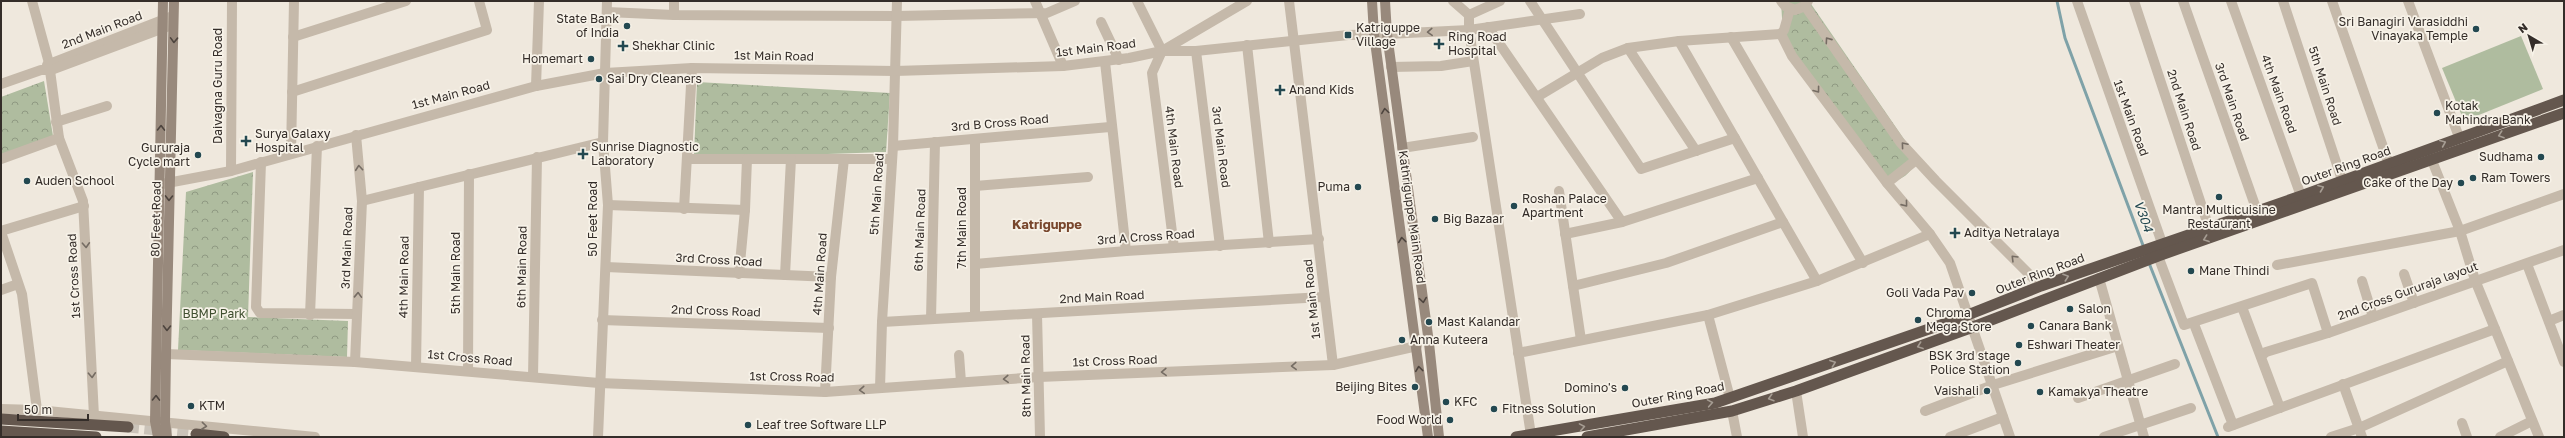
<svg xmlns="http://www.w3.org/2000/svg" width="2565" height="438" viewBox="0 0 2565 438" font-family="'Golos Text',sans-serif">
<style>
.green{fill:#afbc9f}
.park{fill:url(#park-crowns)}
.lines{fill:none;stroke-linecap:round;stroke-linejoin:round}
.stream{stroke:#7fa2a8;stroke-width:3}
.trunk-tunnel{stroke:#cac3b9;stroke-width:11;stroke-dasharray:11 5.5;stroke-linecap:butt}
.minor{stroke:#c5b9aa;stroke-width:10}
.tertiary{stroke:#c5b9aa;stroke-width:10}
.secondary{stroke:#98897c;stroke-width:10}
.trunk{stroke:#64574e;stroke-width:11}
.oneway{stroke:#756c63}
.oneway2{stroke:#4d443e}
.oneway3{stroke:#a69d93}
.poi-dot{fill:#234850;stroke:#f7f2e8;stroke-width:1.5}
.labels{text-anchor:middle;stroke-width:3.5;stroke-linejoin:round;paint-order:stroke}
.poi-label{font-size:12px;fill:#342d29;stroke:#f7f2e8;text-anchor:start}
.street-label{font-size:12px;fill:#342d29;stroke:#f7f2e8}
.park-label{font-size:12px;fill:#404f30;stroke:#f7f2e8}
.water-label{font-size:13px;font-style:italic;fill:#234850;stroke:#f7f2e8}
.neighbourhood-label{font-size:13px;font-weight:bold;fill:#78462c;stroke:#f7f2e8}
</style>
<defs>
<pattern id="park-crowns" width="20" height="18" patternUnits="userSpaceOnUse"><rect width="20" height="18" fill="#afbc9f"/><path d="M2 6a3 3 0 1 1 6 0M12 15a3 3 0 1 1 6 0" fill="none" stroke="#8f9982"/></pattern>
</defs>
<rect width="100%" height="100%" fill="#efe8dd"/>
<!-- green -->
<polygon class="green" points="2521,36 2543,89 2464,121 2442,68"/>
<!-- park -->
<g class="park">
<path d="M1781,1H1809L1917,158C1912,173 1901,182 1886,182L1783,36Z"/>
<polygon points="44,81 53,136 1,155 1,97"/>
<polygon points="697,82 890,93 886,152 736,157 694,155"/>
<polygon points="253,172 248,317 348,321 347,357 178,350 186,192"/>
</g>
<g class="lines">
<!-- stream -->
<g class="stream">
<polyline points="2057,1 2065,38 2144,248"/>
<polyline points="2149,263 2218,437"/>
</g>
<!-- trunk-tunnel -->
<polyline class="trunk-tunnel" points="128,427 196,434"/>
<!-- minor -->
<g class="minor">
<polyline points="32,1 49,63 59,138 83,201 94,416"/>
<polyline points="1035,1 1063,66"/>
<polyline points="1137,1 1162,51"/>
<polyline points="1289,1 1333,365"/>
<polyline points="1453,1 1469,15 1469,30 1531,435"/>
<polyline points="1530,1 1641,169 1735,138"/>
<polyline points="2077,1 2162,243"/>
<polyline points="2134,1 2209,228"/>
<polyline points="2183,1 2257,211"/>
<polyline points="2231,1 2301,196"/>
<polyline points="2283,1 2342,180"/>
<polyline points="2332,1 2389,164"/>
<polyline points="2408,1 2459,137"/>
<polyline points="607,12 674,15 896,16 1047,13 1075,1"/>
<polyline points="674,15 674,1"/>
<polyline points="1469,15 1500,1"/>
<polyline points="1101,22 1119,60"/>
<polyline points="1488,27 1622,222"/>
<polyline points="1387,34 1469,30 1580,14"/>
<polyline points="293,37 406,1"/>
<polyline points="1731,37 1863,263"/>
<polyline points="1679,41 1817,281"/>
<polyline points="1247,45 1269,243"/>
<polyline points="1628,48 1696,151"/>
<polyline points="1162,51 1152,73 1174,248"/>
<polyline points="1162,51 1247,1"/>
<polyline points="1196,51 1220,246"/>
<polyline points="1105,62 1126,251"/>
<polyline points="47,65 173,16"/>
<polyline points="1391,67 1441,66 1473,61"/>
<polyline points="1,84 41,70 51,70 169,26"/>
<polyline points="536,86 539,1"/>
<polyline points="292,92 487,30 479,1"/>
<polyline points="1537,97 1602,58 1628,48 1679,41 1781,34"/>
<polyline points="56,122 107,106"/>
<polyline points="893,146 1110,127"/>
<polyline points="1402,148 1473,137"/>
<polyline points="291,153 294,1"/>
<polyline points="2431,158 2460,231 2475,280 2539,437"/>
<polyline points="1,159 59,138"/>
<polyline points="687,159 892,159"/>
<polyline points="261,162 256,307 260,313 357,314"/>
<polyline points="231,171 232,1"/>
<polyline points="975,186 1088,177"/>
<polyline points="1559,191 1581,340"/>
<polyline points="362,201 603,142"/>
<polyline points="608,205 745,210"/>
<polyline points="684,209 692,68"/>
<polyline points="1,231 84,206"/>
<polyline points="1,232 22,294 37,410"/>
<polyline points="1565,234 1622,222 1758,178"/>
<polyline points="2158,256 2184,325 2312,283 2328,333"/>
<polyline points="975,264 1126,251 1319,239"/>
<polyline points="2527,264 2564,362"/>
<polyline points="2277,265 2460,231 2564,194"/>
<polyline points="606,267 831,277"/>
<polyline points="739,274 745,210 747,159"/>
<polyline points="2404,274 2414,303"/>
<polyline points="785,275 791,159"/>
<polyline points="2099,278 2144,437"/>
<polyline points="2362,281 2373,317"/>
<polyline points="1573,286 1666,263 1783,222"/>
<polyline points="1,290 18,284"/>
<polyline points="2242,307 2280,408"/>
<polyline points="1037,314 1040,437"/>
<polyline points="310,315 317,146"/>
<polyline points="1708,315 1730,398"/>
<polyline points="975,316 975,139"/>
<polyline points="931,319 935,142"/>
<polyline points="602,320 829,328"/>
<polyline points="2549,321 2564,315"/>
<polyline points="882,322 1323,297"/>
<polyline points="2194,324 2233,425"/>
<polyline points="1518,353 1708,315 1817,281 1930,234"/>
<polyline points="166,354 355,362 599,383 825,392 1039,377 1333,365 1417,346"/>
<polyline points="959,355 961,382"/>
<polyline points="2261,356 2266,352 2328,333 2564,250"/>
<polyline points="355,362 362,201 356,135"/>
<polyline points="416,367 419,187"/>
<polyline points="468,371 469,174"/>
<polyline points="533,377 537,157"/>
<polyline points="2343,384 2362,437"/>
<polyline points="880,388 882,322 893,146 897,1"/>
<polyline points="1796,391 1803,437"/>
<polyline points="825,392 831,277 844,159"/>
<polyline points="2078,398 2175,364"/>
<polyline points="1732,411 1737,437"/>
<polyline points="1925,411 1993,385 2118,346"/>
<polyline points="2462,423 2467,437"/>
<polyline points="2228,427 2495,329"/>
<polyline points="1950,437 2003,417"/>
<polyline points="2104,437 2191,408"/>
<polyline points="2331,437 2359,428 2508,361"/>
<polyline points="2500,437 2532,421"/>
</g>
<!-- tertiary -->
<g class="tertiary">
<polyline points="1781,1 1785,6 1795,10 1805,6 1808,1"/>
<polyline points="1805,6 1900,142 1936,181 2041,286"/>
<polyline points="1790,9 1784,30 1781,34 1792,56 1887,183 1930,234 1950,263 2010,437"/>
<polyline points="1887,183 1916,160"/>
<polyline points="162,184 231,171 536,86 605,73 692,68 895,71 1063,66 1129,58 1162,51 1196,51 1348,35 1387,34"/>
<polyline points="1,409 37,410 315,437"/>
<polyline points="598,437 608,205 603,142 607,1"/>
</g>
<!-- secondary -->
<g class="secondary">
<polyline points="1372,1 1374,34 1428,437"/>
<polyline points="1385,1 1387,34 1429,343 1439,437"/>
<polyline points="158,437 155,421 163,1"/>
<polyline points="167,437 165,422 166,354 174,1"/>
</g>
<!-- trunk -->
<g class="trunk">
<polyline points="1,419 128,427"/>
<polyline points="1,431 96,437"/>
<polyline points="196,434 224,437"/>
<polyline points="1516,437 1715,403 1955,320 2041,286 2301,196 2564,100"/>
<polyline points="1587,437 1732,411 1796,391 1973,327 2158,256 2564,113"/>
</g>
</g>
<!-- one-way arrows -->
<defs><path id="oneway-chevron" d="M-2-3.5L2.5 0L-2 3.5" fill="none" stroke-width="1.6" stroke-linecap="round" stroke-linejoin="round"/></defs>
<g class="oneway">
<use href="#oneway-chevron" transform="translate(1430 32) rotate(177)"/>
<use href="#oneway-chevron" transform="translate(1828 40) rotate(-125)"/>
<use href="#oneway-chevron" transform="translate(1817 90) rotate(53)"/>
<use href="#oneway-chevron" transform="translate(1904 145) rotate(-130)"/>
<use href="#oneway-chevron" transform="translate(359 168) rotate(-95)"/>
<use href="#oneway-chevron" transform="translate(1905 204) rotate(51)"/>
<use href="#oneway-chevron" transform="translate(86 245) rotate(87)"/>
<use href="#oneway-chevron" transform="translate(2014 258) rotate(-135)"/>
<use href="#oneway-chevron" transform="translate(358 295) rotate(-88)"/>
<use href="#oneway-chevron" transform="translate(1294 366) rotate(178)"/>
<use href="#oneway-chevron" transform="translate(1164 372) rotate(178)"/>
<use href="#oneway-chevron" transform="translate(92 375) rotate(87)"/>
<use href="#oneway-chevron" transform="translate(1006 379) rotate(177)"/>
<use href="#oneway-chevron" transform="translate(862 390) rotate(176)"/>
<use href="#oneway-chevron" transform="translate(204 426) rotate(6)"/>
</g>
<g class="oneway2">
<use href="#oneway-chevron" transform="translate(174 40) rotate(92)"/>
<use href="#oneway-chevron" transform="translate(1385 111) rotate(-98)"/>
<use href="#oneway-chevron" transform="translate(161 128) rotate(-89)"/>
<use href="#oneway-chevron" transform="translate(169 198) rotate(91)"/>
<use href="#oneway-chevron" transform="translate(1402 240) rotate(-97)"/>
<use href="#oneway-chevron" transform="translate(1423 300) rotate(82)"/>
<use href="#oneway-chevron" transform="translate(167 328) rotate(91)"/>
<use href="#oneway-chevron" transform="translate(1419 369) rotate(-97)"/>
<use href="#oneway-chevron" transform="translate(156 398) rotate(-89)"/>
</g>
<g class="oneway3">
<use href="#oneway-chevron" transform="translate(2501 135) rotate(161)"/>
<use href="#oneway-chevron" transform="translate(2443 143) rotate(-23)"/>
<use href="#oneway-chevron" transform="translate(2321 188) rotate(-21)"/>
<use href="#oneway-chevron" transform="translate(2206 239) rotate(160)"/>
<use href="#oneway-chevron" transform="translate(2066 277) rotate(-19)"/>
<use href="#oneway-chevron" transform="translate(1920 346) rotate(160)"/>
<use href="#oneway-chevron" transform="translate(1833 363) rotate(-20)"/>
<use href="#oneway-chevron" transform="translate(1771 398) rotate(163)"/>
<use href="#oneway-chevron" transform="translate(1710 403) rotate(-10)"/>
<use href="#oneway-chevron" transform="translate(1582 427) rotate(-10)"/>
</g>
<!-- markers -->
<g class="poi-dot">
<circle cx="627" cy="26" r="4"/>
<circle cx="2476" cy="29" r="4"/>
<rect x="1344" y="31" width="8" height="8" rx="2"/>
<path d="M1437 38h4v4h4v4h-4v4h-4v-4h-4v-4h4z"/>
<path d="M621 40h4v4h4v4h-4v4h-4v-4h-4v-4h4z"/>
<circle cx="591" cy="59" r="4"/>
<circle cx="599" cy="79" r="4"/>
<path d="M1278 84h4v4h4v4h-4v4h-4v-4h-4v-4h4z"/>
<circle cx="2437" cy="113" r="4"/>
<path d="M244 135h4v4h4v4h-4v4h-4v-4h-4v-4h4z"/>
<path d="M581 148h4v4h4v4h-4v4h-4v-4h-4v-4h4z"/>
<circle cx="198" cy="155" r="4"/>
<circle cx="2541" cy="157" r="4"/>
<circle cx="2473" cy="178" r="4"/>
<circle cx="27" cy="181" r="4"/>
<circle cx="2461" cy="183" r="4"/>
<circle cx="1358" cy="187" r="4"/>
<circle cx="2219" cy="197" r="4"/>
<circle cx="1514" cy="206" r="4"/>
<circle cx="1435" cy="219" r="4"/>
<path d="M1953 227h4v4h4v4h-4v4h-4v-4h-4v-4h4z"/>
<circle cx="2191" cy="271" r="4"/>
<circle cx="1972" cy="293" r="4"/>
<circle cx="2070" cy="309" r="4"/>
<circle cx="1918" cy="320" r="4"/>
<circle cx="1429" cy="322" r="4"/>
<circle cx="2031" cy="326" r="4"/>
<circle cx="1402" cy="340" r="4"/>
<circle cx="2019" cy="345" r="4"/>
<circle cx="2018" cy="363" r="4"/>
<circle cx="1415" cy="387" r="4"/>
<circle cx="1625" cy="388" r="4"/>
<circle cx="1987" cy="391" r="4"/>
<circle cx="2040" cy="392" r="4"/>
<circle cx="1446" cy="402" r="4"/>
<circle cx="191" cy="406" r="4"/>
<circle cx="1494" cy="409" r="4"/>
<circle cx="1450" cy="420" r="4"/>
<circle cx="748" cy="425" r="4"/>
</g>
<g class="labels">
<!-- poi labels -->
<g class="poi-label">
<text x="619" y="23" text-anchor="end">State Bank<tspan x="619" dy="14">of India</tspan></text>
<text x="2468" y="26" text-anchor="end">Sri Banagiri Varasiddhi<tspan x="2468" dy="14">Vinayaka Temple</tspan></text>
<text x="1356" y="32">Katriguppe<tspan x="1356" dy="14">Village</tspan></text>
<text x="1448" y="41">Ring Road<tspan x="1448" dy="14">Hospital</tspan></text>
<text x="632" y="50">Shekhar Clinic</text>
<text x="583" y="63" text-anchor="end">Homemart</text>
<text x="607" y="83">Sai Dry Cleaners</text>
<text x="1289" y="94">Anand Kids</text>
<text x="2445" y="110">Kotak<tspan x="2445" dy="14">Mahindra Bank</tspan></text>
<text x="255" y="138">Surya Galaxy<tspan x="255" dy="14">Hospital</tspan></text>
<text x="591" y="151">Sunrise Diagnostic<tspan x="591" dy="14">Laboratory</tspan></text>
<text x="190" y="152" text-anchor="end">Gururaja<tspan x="190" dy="14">Cycle mart</tspan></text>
<text x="2533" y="161" text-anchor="end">Sudhama</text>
<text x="2481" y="182">Ram Towers</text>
<text x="35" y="185">Auden School</text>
<text x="2453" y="187" text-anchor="end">Cake of the Day</text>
<text x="1350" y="191" text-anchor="end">Puma</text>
<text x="1522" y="203">Roshan Palace<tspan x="1522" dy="14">Apartment</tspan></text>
<text x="2219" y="214" text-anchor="middle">Mantra Multicuisine<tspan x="2219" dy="14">Restaurant</tspan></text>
<text x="1443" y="223">Big Bazaar</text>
<text x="1964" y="237">Aditya Netralaya</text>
<text x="2199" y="275">Mane Thindi</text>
<text x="1964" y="297" text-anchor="end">Goli Vada Pav</text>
<text x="2078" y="313">Salon</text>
<text x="1926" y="317">Chroma<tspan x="1926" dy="14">Mega Store</tspan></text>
<text x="1437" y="326">Mast Kalandar</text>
<text x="2039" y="330">Canara Bank</text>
<text x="1410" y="344">Anna Kuteera</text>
<text x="2027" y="349">Eshwari Theater</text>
<text x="2010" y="360" text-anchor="end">BSK 3rd stage<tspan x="2010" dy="14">Police Station</tspan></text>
<text x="1407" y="391" text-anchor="end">Beijing Bites</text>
<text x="1617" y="392" text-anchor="end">Domino's</text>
<text x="1979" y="395" text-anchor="end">Vaishali</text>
<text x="2048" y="396">Kamakya Theatre</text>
<text x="1454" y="406">KFC</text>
<text x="199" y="410">KTM</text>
<text x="1502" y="413">Fitness Solution</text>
<text x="1442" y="424" text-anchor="end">Food World</text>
<text x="756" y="429">Leaf tree Software LLP</text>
</g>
<!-- street labels -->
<g class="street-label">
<text transform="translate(102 30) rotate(-21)" y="4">2nd Main Road</text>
<text transform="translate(1096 48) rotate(-7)" y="4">1st Main Road</text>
<text transform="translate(774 56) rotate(1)" y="4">1st Main Road</text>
<text transform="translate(218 86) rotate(-90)" y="4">Daivagna Guru Road</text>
<text transform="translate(2325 86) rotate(72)" y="4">5th Main Road</text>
<text transform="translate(2279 94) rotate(70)" y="4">4th Main Road</text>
<text transform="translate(451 95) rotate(-15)" y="4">1st Main Road</text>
<text transform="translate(2232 102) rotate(71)" y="4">3rd Main Road</text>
<text transform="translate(2184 110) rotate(72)" y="4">2nd Main Road</text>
<text transform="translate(2131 118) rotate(70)" y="4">1st Main Road</text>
<text transform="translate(1000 123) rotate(-5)" y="4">3rd B Cross Road</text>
<text transform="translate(1174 147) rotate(83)" y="4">4th Main Road</text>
<text transform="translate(1221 147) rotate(83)" y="4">3rd Main Road</text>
<text transform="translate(2346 166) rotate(-20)" y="4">Outer Ring Road</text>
<text transform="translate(877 194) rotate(-86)" y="4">5th Main Road</text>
<text transform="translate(1412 217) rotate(82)" y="4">Kathriguppe Main Road</text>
<text transform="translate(156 219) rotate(-89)" y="4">80 Feet Road</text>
<text transform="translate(593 219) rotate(-90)" y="4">50 Feet Road</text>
<text transform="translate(962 228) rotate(-90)" y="4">7th Main Road</text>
<text transform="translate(920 230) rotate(-88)" y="4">6th Main Road</text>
<text transform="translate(1146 237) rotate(-4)" y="4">3rd A Cross Road</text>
<text transform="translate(347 248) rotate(-88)" y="4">3rd Main Road</text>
<text transform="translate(719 260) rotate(3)" y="4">3rd Cross Road</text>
<text transform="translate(522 267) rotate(-89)" y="4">6th Main Road</text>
<text transform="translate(456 273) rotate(-90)" y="4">5th Main Road</text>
<text transform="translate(820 274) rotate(-86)" y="4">4th Main Road</text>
<text transform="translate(2040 274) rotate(-21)" y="4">Outer Ring Road</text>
<text transform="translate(74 276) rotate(-93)" y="4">1st Cross Road</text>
<text transform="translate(404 277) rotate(-89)" y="4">4th Main Road</text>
<text transform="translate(2408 291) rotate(-20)" y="4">2nd Cross Gururaja layout</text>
<text transform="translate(1102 297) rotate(-3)" y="4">2nd Main Road</text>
<text transform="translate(1312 299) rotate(-96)" y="4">1st Main Road</text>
<text transform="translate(716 311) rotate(2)" y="4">2nd Cross Road</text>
<text transform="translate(470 358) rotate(5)" y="4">1st Cross Road</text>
<text transform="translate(1115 361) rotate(-2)" y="4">1st Cross Road</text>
<text transform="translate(1026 376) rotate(-91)" y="4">8th Main Road</text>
<text transform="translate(792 377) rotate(1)" y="4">1st Cross Road</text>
<text transform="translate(1678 395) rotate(-11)" y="4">Outer Ring Road</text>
</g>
<!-- park labels -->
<g class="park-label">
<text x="214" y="318">BBMP Park</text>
</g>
<!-- water labels -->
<g class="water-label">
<text transform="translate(2144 216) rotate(70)" y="5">V304</text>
</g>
<!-- neighbourhood labels -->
<g class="neighbourhood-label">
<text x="1047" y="229">Katriguppe</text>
</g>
</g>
<!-- border -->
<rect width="2565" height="438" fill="none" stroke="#342d29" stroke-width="4"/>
<!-- north arrow -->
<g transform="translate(2529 36) rotate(322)" stroke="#f7f2e8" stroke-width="3" paint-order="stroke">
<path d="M0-3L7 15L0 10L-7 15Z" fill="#342d29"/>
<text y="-6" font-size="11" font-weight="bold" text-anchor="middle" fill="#342d29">N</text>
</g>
<!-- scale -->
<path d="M18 414v6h70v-6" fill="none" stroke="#342d29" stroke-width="2"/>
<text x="24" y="414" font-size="12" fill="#342d29" stroke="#f7f2e8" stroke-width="3" paint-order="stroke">50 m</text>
</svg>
